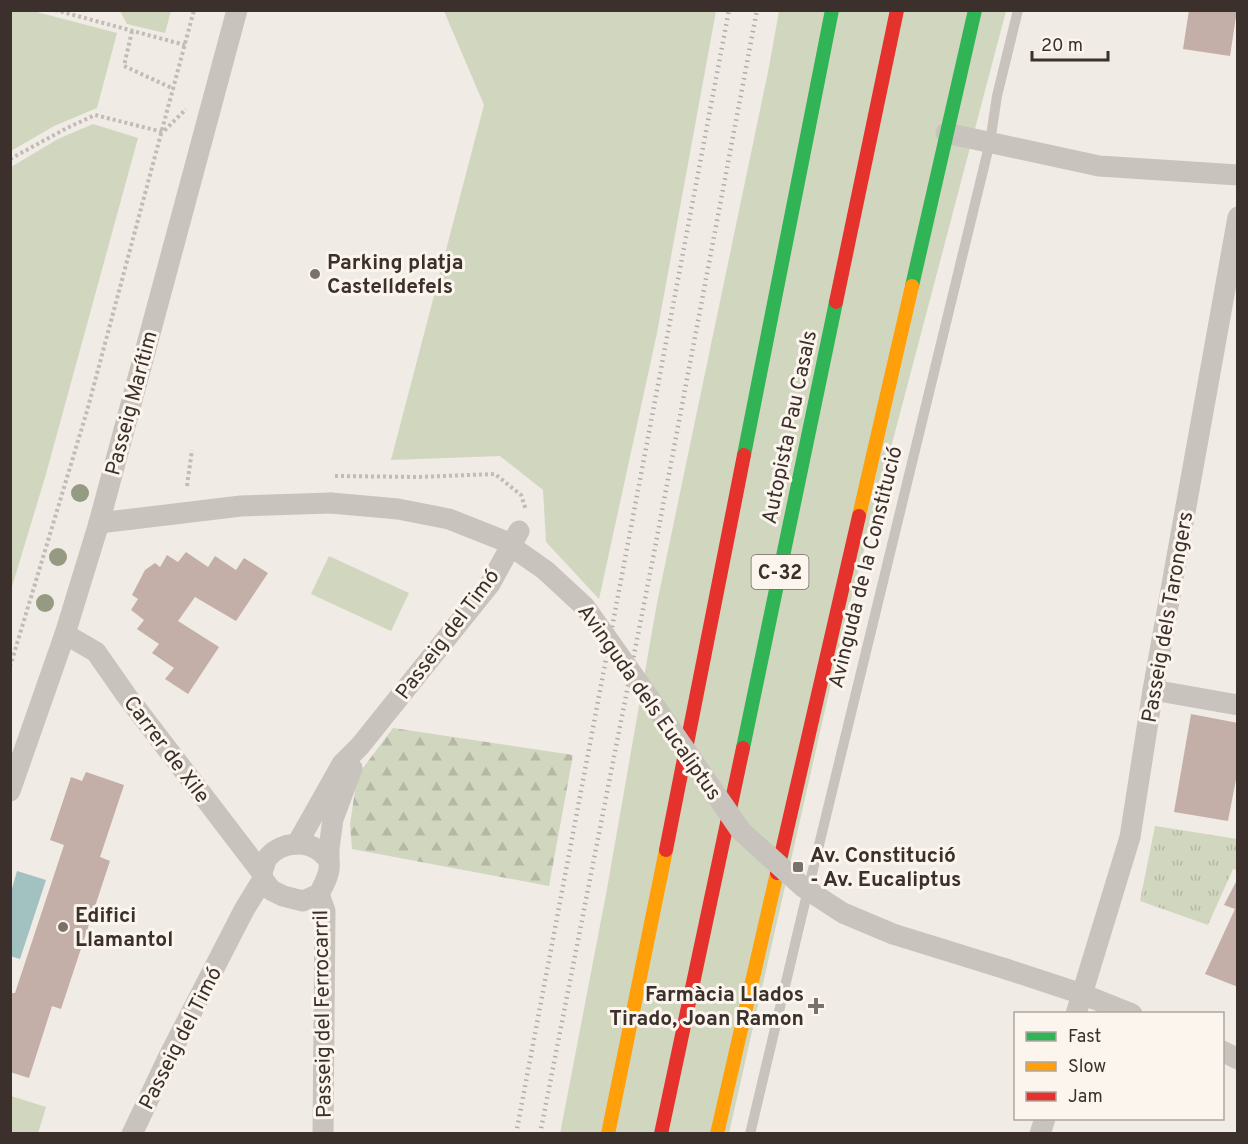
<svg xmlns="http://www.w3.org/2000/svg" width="1248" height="1144" viewBox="0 0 1248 1144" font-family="Overpass,sans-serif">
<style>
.grass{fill:#d1d6bf}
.forest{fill:url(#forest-firs)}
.park{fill:url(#park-tufts)}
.water{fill:#a1c2c1}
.building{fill:#c3afa7}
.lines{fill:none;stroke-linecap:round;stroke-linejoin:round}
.path{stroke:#c2bbb6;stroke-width:4;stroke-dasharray:3 3;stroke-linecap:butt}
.lane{stroke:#c9c3be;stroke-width:10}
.street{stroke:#c9c3be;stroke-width:21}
.fast{stroke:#30b455;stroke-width:14}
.slow{stroke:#ff9f0a;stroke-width:14}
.jam{stroke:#e5322d;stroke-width:14}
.rail{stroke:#b1aca8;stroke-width:4.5;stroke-dasharray:1.5 4.5;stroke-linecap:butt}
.street-bridge{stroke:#c9c3be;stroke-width:21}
.tree{fill:#959b80}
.poi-dot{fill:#7a716c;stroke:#fbf5ee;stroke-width:2}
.labels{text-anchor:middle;stroke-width:6;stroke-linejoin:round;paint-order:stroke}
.shield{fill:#fbf5ee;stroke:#756b66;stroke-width:1.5}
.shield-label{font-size:20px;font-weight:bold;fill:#3b302b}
.poi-label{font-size:21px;font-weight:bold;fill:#3b302b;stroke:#fbf5ee;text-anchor:start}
.street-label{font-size:21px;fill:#3b302b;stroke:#fbf5ee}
</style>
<defs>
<pattern id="forest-firs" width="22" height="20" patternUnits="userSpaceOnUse" patternTransform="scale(1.5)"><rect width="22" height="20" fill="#d1d6bf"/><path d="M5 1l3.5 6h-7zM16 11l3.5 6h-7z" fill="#b4b8a4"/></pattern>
<pattern id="park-tufts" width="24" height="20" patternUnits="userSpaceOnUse" patternTransform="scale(1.5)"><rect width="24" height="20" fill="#d1d6bf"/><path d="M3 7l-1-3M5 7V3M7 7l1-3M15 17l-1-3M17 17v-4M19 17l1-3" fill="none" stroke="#b4b8a4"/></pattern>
</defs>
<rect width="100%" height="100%" fill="#f0ebe5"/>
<!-- grass -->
<g class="grass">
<polygon points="11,10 33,11 117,33 97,108 54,126 11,151"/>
<polygon points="120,11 171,11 165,33 127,24"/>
<polygon points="444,11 716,11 657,333 599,599 546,542 543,490 500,456 391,460 484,105"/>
<polygon points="779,11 1006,11 845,622 729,1133 560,1134 607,889 657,603 769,67"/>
<polygon points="93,124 138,138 46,474 11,590 11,167 58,139"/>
<polygon points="329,556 409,593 391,631 311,594"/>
<polygon points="11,1096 46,1107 38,1133 11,1133"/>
</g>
<!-- forest -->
<polygon class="forest" points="393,728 573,755 549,886 352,849 350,825 357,776"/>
<!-- park -->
<polygon class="park" points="1155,826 1237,839 1237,870 1233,869 1208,925 1140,901"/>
<!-- water -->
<polygon class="water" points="17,871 46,880 20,959 10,956 11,892"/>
<!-- building -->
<g class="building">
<polygon points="1189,10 1237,10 1230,56 1183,49"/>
<polygon points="186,552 208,567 215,556 236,570 244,558 268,573 236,621 195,597 178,621 219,647 188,694 165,679 174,668 152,653 159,644 137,629 144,620 131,610 138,599 132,595 145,570 155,563 160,567 167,555 178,562"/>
<polygon points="1191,714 1238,723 1238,769 1228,821 1174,812"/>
<polygon points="86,772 124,785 100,857 110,861 61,1009 52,1006 29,1078 10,1072 10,993 15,993 64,845 50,840 71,777 82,781"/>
<polygon points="1238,878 1238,987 1205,974 1235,909 1224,905"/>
</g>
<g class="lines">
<!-- path -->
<g class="path">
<polyline points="55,10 185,45"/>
<polyline points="132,31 124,66 174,89"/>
<polyline points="10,159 67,128 95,115 163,132 186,109"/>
<polyline points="335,476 418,477 495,474 521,495 526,510"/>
<polyline points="187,486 192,450"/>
<polyline points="10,667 87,411 194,10"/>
</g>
<!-- lane -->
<polyline class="lane" points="750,1134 800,923 990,142 997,96 1018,10"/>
<!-- street -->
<g class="street">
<polyline points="946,133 1099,166 1238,175"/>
<polyline points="99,523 241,506 331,503"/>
<path d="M65,634L96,652L126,695L262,873L263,879L271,890L283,896L303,901L319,894C323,886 331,873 329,863C328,858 324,855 321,852C306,840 282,842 269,856C265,860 264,867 262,873"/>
<polyline points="1153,690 1238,705"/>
<polyline points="10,791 65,634 99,523 237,10"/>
<polyline points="297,844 342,764 360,746 490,584 519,531"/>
<polyline points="329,862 329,848 333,819 352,768"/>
<polyline points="319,894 325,911 323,1134"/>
<polyline points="1006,969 1082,994 1132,1014"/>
<polyline points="1076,1014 1130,837 1153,690 1238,217"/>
<polyline points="1222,1051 1238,1059"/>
<polyline points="132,1134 169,1056 244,910 263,879"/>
<polyline points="1040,1134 1045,1118"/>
</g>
<!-- fast -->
<g class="fast">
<polyline points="912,286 975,10"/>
<polyline points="744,455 832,10"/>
<polyline points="743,748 836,302"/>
</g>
<!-- slow -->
<g class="slow">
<polyline points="859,516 912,286"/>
<polyline points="608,1134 666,850"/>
<polyline points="717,1134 777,873"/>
</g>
<!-- jam -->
<g class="jam">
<polyline points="836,302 897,10"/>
<polyline points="666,850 744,455"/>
<polyline points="777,873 859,516"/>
<polyline points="661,1134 743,748"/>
</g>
<!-- rail -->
<g class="rail">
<polyline points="516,1134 729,10"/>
<polyline points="540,1134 654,553 757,10"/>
</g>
<!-- street-bridge -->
<polyline class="street-bridge" points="331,503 398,509 449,519 502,540 545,570 585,607 650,699 741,831 803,887 843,913 893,934 1006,969"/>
</g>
<!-- trees -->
<g class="tree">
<circle cx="80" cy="493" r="9"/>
<circle cx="58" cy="557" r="9"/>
<circle cx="45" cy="603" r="9"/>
</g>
<!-- markers -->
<g class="poi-dot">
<circle cx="315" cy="274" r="6"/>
<rect x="792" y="861" width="12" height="12" rx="3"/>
<circle cx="63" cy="927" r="6"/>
<path d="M813 997h6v6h6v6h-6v6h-6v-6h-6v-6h6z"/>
</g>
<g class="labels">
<!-- shield labels -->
<rect class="shield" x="751.5" y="555" width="57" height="34" rx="4.5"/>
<g class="shield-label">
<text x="780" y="579">C-32</text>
</g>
<!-- poi labels -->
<g class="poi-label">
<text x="327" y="269">Parking platja<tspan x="327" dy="24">Castelldefels</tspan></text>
<text x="810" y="862">Av. Constitució<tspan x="810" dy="24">- Av. Eucaliptus</tspan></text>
<text x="75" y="922">Edifici<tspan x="75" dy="24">Llamantol</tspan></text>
<text x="804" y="1001" text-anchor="end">Farmàcia Llados<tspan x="804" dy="24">Tirado, Joan Ramon</tspan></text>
</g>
<!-- street labels -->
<g class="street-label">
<text transform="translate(131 403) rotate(-75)" y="7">Passeig Marítim</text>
<text transform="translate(789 427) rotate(-78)" y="7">Autopista Pau Casals</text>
<text transform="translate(865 567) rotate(-76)" y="7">Avinguda de la Constitució</text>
<text transform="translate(1167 617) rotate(-80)" y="7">Passeig dels Tarongers</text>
<text transform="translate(447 634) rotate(-53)" y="7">Passeig del Timó</text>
<text transform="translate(650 702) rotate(55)" y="7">Avinguda dels Eucaliptus</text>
<text transform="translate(167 749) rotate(53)" y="7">Carrer de Xile</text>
<text transform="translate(322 1014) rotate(-91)" y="7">Passeig del Ferrocarril</text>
<text transform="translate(180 1038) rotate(-63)" y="7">Passeig del Timó</text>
</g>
</g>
<!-- border -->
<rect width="1248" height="1144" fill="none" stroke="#3b302b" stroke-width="24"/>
<!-- legend -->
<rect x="1014" y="1012" width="210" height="108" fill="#fbf5ee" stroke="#aea6a0" stroke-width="1.5"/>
<rect x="1026" y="1032" width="30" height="9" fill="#30b455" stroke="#aea6a0" stroke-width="1.5"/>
<text x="1068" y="1042" font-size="18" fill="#3b302b">Fast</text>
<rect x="1026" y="1062" width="30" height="9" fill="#ff9f0a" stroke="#aea6a0" stroke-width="1.5"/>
<text x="1068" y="1072" font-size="18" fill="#3b302b">Slow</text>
<rect x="1026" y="1092" width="30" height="9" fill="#e5322d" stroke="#aea6a0" stroke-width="1.5"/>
<text x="1068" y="1102" font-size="18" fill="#3b302b">Jam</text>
<!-- scale -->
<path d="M1032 51v9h76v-9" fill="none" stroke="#3b302b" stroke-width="3"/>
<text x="1041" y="51" font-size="18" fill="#3b302b" stroke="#fbf5ee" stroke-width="4.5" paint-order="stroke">20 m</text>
</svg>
